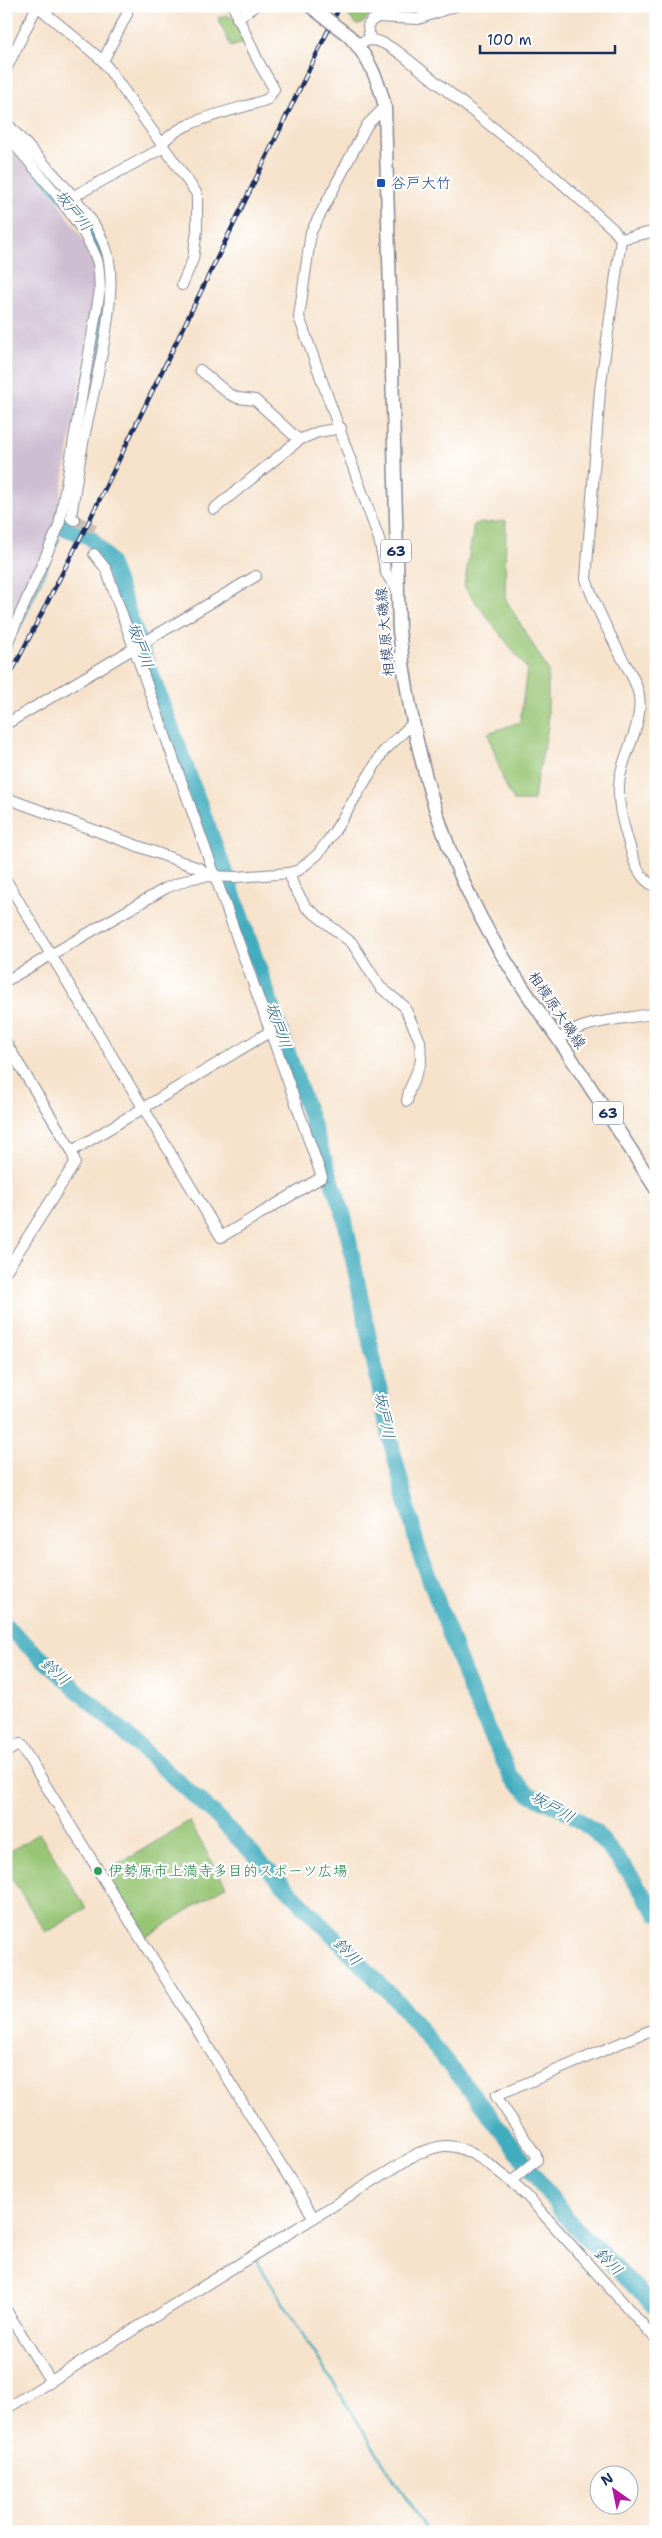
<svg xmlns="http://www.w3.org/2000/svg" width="662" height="2538" viewBox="0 0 662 2538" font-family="'Shantell Sans','Klee One',sans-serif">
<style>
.industrial{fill:#cebed2}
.green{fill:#97c574;stroke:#597a69}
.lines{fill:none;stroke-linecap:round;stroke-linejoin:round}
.stream{stroke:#3facbe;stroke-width:2.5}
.river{stroke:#3facbe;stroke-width:16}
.minor-tunnel{stroke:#cabeb5;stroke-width:10;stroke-dasharray:10 5;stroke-linecap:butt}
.minor-casing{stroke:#888894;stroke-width:12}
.major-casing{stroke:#888894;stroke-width:15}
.minor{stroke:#fff;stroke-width:10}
.major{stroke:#fff;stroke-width:12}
.rail-casing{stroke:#1b2f5e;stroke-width:4.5}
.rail{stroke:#fff;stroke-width:2.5;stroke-dasharray:8;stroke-linecap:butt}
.major-bridge-casing{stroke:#888894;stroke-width:15;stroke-linecap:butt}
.major-bridge{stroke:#fff;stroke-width:12}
.transit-dot{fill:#1a4fb4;stroke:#fff;stroke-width:2}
.leisure-dot{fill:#2e9e5b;stroke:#fff;stroke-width:2}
.labels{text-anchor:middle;stroke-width:4.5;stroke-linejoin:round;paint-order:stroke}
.shield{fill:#fff;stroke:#5f6d8e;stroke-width:1}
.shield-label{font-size:14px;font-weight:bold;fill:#1b2f5e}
.transit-label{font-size:15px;fill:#164399;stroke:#fff;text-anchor:start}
.street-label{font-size:15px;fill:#1b2f5e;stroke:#fff}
.leisure-label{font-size:15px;fill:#27864d;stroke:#fff;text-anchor:start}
.water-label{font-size:16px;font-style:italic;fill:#296184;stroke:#fff}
</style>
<rect width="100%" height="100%" fill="#fff"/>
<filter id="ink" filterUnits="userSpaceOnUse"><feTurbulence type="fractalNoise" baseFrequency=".02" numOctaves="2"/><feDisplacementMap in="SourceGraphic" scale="10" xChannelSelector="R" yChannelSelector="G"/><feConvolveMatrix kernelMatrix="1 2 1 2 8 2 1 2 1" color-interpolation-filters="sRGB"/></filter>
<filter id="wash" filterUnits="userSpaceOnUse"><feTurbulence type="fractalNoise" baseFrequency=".0096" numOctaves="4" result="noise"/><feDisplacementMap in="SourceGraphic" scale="20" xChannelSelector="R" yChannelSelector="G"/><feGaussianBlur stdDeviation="1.12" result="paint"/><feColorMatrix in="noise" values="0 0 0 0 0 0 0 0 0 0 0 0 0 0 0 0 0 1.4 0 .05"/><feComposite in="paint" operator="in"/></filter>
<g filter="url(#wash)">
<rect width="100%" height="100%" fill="#f6e2cb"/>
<!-- industrial -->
<polygon class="industrial" points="6,141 55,197 87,246 94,260 96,290 55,528 6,629"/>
<!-- green -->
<g class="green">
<polygon points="346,6 388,6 368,17 362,24 357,25 344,11"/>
<polygon points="227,15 234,19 245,42 231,47 218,18"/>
<polygon points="506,521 505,598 548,670 548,727 533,801 514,801 505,785 488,733 520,722 527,669 464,587 474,524"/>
<polygon points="189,1821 226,1886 143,1939 103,1874"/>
<polygon points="39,1833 86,1908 46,1933 6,1869 6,1854"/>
</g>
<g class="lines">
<!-- stream -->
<g class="stream">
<polyline points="18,632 59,539"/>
<polyline points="6,657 11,646"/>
<polyline points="255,2258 427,2532"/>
</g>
<!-- river -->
<g class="river">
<path d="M36,162C69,200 113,240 106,295L84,418"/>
<polyline points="66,508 63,528 90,537 109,560 238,907 344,1216 389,1435 418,1548 471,1692 511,1777 529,1794 568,1812 595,1832 627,1870 656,1913"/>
<polyline points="6,1626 215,1815 396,2000 481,2104 569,2221 656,2308"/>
<polyline points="6,2531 7,2532"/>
</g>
</g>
</g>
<g filter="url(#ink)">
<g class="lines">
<!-- minor-tunnel -->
<polyline class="minor-tunnel" points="75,520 95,529"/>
<defs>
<g id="minor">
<polyline points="37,6 103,61 197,194 197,230 193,259 182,285"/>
<polyline points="6,11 8,6"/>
<polyline points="377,17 418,19 455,6"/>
<polyline points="237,18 255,6"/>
<polyline points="370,39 368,26 371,21 398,6"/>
<path d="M357,44C374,35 386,44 401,54L555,177L613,229L621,239L600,390L586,579C595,607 609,632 622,658C629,670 637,683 639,696C643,725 625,750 620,777C616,802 623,824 630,847C634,863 640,880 656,887"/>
<polyline points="103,61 127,14 127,6"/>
<polyline points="6,69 37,6"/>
<polyline points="385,107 367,125 311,232 299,317 379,539 386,573 397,590"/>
<path d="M6,122C35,156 90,206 105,246C122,287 95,383 86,428C80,456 76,483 72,510L71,518L75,520"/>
<path d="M6,135C35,169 82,219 97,260C100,269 99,281 100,290L59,526L6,646"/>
<path d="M72,197L159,150C170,120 241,110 268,99L274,89L258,61L233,6"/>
<polyline points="621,239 656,231"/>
<polyline points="200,370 229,394 238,398 255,400 299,440"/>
<polyline points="214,509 299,440 318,432 341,428"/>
<polyline points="6,724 256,576"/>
<polyline points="6,798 201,869 207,876"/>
<polyline points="289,873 294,887 306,907 352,943 380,987 404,1006 420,1041 421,1062 409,1091 407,1101"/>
<polyline points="6,880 221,1237 322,1177 106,569 94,554"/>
<polyline points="6,981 166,888 192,878 207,876 237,877 289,873 299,870 318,854 334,832 383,752 412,724"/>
<path d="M558,1039C587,1019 623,1020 656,1013"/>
<polyline points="6,1043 72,1151 75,1163 6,1271"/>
<polyline points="72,1151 271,1031"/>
<polyline points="6,1753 20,1744 314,2218"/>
<polyline points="511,2182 537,2160 536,2155 496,2096 656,2028"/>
<polyline points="6,2310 50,2380"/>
<path d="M6,2409L418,2153C427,2151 436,2146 445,2146C473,2145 507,2179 527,2196L653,2336L656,2334"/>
</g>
<path id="major" d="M349,36C368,56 379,81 385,107L399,630C409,725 430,816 473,902C498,954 532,1001 565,1049C596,1095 626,1142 656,1189"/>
</defs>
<!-- minor casing -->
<use href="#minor" class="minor-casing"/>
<!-- major casing -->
<use href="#major" class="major-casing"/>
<!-- minor -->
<use href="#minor" class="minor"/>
<!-- major -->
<use href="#major" class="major"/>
<defs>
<polyline id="rail" points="6,683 89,521 340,6"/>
</defs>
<!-- rail casing -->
<use href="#rail" class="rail-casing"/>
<!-- rail -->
<use href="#rail" class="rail"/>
<defs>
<polyline id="major-bridge" points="310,6 349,36"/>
</defs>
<!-- major-bridge casing -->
<use href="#major-bridge" class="major-bridge-casing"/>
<!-- major-bridge -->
<use href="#major-bridge" class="major-bridge"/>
</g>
</g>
<!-- markers -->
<rect class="transit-dot" x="376" y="178" width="10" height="10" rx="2.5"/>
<circle class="leisure-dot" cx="98" cy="1871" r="5"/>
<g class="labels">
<!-- shield labels -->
<g class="shield">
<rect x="381" y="539.5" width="30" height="23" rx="4"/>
<rect x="593" y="1101.5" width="30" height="23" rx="4"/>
</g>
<g class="shield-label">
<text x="396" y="556">63</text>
<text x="608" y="1118">63</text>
</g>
<!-- transit labels -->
<g class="transit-label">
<text x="391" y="188">谷戸大竹</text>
</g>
<!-- street labels -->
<g class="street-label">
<text transform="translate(385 632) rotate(-95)" y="5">相模原大磯線</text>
<text transform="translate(557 1010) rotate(56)" y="5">相模原大磯線</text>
</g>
<!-- leisure labels -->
<g class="leisure-label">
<text x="108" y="1876">伊勢原市上満寺多目的スポーツ広場</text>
</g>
<!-- water labels -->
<g class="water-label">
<text transform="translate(74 210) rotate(52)" y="6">坂戸川</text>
<text transform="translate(141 645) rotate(70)" y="6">坂戸川</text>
<text transform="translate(279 1025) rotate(71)" y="6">坂戸川</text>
<text transform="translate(385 1415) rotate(78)" y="6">坂戸川</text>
<text transform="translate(56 1671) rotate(42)" y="6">鈴川</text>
<text transform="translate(553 1806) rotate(30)" y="6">坂戸川</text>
<text transform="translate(348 1951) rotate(46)" y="6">鈴川</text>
<text transform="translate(609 2261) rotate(45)" y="6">鈴川</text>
</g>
</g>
<!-- margin -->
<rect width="662" height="2538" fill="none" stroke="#fff" stroke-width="25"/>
<!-- north arrow -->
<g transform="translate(614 2490) rotate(327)"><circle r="24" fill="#ffffff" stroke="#a4acbf"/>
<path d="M0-4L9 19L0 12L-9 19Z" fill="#b5179e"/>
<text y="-8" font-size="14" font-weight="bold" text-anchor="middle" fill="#1b2f5e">N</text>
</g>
<!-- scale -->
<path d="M480 45v8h135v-8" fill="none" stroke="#1b2f5e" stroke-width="2.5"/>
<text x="487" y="45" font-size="15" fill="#1b2f5e" stroke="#ffffff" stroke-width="4" paint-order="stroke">100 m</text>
</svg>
